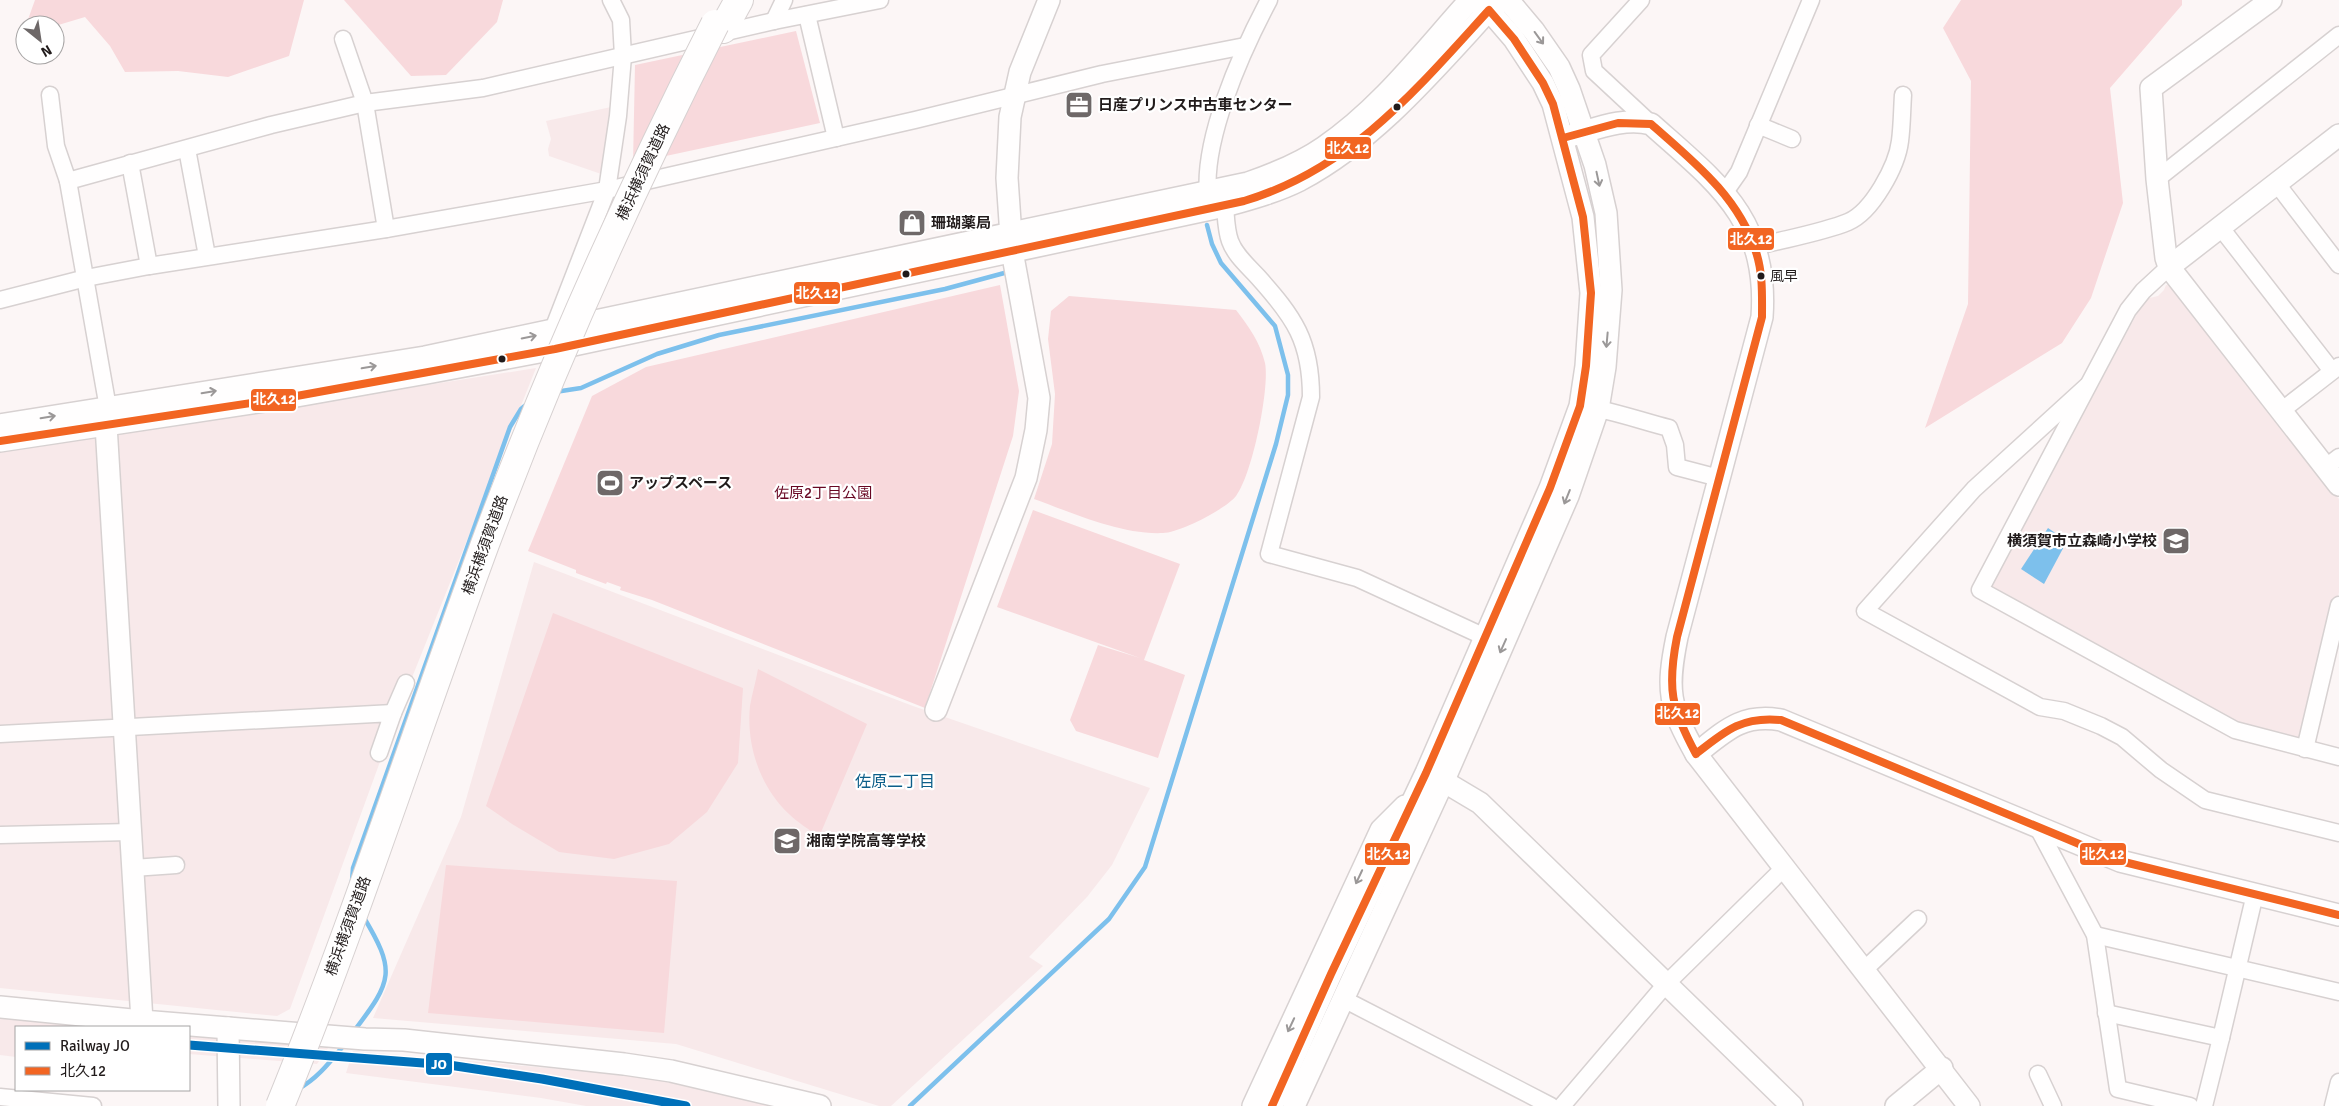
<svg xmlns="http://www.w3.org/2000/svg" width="2339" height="1106" viewBox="0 0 2339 1106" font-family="Signika,'Noto Sans JP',sans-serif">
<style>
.built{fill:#f8e9ea}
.green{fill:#f8d9dc}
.water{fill:#7dc0ec}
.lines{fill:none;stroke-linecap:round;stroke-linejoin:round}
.stream{stroke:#7dc0ec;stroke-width:4.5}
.minor-casing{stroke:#d7d1d1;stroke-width:19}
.tertiary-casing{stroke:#d7d1d1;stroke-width:24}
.primary-casing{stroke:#d7d1d1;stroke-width:29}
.motorway-casing{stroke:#d7d1d1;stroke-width:30}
.minor{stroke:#fffefe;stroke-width:16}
.tertiary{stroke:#fffefe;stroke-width:21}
.primary{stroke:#fffefe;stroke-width:26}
.motorway{stroke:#fffefe;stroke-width:28}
.motorway-bridge-casing{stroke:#d7d1d1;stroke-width:30;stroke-linecap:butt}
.motorway-bridge{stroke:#fffefe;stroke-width:28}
.bus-1-casing{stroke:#fff;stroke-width:11}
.bus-1{stroke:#f26522;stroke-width:8}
.rail-1-casing{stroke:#fff;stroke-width:12}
.rail-1{stroke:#0070b9;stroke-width:9}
.oneway{stroke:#9b9898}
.bus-dot{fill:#211b1b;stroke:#fff;stroke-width:2}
.labels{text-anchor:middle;stroke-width:4.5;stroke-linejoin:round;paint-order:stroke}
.bus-label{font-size:14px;fill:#211b1b;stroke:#fff;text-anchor:start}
.poi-label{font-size:15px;font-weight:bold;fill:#211b1b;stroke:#fff;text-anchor:start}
.street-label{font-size:15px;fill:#211b1b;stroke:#fff}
.park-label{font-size:15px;fill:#680723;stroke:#fff}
.neighbourhood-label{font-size:16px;fill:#0c5e89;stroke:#fff}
.line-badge{stroke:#fff;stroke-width:2}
.badge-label{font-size:14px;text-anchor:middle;font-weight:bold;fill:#fff}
</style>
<rect width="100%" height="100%" fill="#fcf6f6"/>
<!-- built -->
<g class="built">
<polygon points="611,107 604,175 549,156 548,149 551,139 546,121"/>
<polygon points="2166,285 2172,286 2339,499 2339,592 2305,734 2297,738 2238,724 1993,592 1991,583 2145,299 2158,296 2164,290"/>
<polygon points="536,368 397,715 290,1009 277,1016 0,988 0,452"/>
<polygon points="534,562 913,706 1150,788 1112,865 1087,897 1029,957 1043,966 891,1106 879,1106 676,1044 373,1018 461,817"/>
<polygon points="0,1017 111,1027 16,1027 16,1057 0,1055"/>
<polygon points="189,1035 328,1048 317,1064 189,1054"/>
<polygon points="353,1051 631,1075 676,1081 776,1106 586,1106 541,1098 346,1073"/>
</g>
<!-- green -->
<g class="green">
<polygon points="35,0 304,0 289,56 228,77 178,71 125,72 110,46 85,17 55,26 26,25"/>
<polygon points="344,0 503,0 497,22 446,75 411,76"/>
<polygon points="1961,0 2182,0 2182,5 2110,88 2123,203 2091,298 2062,343 1925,428 1968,304 1971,81 1943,28"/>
<polygon points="796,31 820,123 633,163 635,65"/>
<polygon points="1000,285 1019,391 1013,436 925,708 652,600 620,590 621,587 607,582 606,584 576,573 576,570 528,551 592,396 646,367"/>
<path d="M1069,296L1236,310C1249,327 1260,342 1265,363C1270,388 1252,476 1236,496C1226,509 1179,533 1163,533C1121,535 1073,513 1034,499L1052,444L1055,394L1048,339L1051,311Z"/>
<polygon points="1033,510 1180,564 1144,660 1185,675 1158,758 1076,731 1070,720 1098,645 1140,658 997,607"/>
<polygon points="553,613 743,688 738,763 707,812 669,844 614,859 559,852 512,824 486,806"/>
<path d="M758,669L867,724L819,837C809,829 798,823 789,814C760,787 746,745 750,706C752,694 756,681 758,669Z"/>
<polygon points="446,865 677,881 664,1033 428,1013"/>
</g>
<!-- water -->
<polygon class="water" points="2048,528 2067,541 2044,584 2021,569"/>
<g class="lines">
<!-- stream -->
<g class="stream">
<polyline points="555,392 581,388 657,354 719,335 945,289 1008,272"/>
<polyline points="352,881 353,868 510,427 521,409 527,404"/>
<path d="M354,1031C393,980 396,971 363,916"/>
<path d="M298,1089C317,1079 330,1062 344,1045"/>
<polyline points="910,1106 1109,919 1145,867 1276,444 1288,395 1288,375 1275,326 1221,263 1212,244 1207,225"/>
</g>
<defs>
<g id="minor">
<polyline points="1641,0 1591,55 1594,71 1651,124"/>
<polyline points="807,15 836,138"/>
<polyline points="774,21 784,0"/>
<polyline points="343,39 365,103 386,229"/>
<polyline points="50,95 56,146 68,181 108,408"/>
<polyline points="1758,125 1792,139"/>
<polyline points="187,149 207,256"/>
<polyline points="130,163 149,266"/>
<polyline points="2157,179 2339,35"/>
<polyline points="68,181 271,125 365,103 483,88 774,21 880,0"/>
<polyline points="2277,184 2339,265"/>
<polyline points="1725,192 1739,172 1811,0"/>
<path d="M1209,202C1199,145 1242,51 1269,0"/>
<path d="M1225,206C1226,217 1226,230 1230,241C1235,255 1248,266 1258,277C1294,317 1311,341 1311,397L1269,554L1357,578L1485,637"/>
<polyline points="2221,228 2332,371"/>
<path d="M1755,247C1784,239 1821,233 1848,222C1872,212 1897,166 1900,141C1902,126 1902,110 1903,95"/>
<polyline points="2169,267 2143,291 2128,310 1980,590 2235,730 2339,757"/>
<polyline points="0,300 86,278 149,266 386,229 607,190 915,120 1102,74 1245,46"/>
<polyline points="553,339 552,332 607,190 618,116 623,56 621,20 611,0"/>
<polyline points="2087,386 1974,489 1865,611 2040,707 2064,711 2101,726 2122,737 2161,770 2205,800 2339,833"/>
<path d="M1598,409C1623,414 1645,422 1669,428L1675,445L1677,467L1719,478"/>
<polyline points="2281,411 2339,366"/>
<polyline points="2326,467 2339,457"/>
<polyline points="393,713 406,683"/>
<polyline points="0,734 393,713 379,753"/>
<polyline points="2305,749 2339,605"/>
<polyline points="2038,828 2095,935 2118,1089 2190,1106"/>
<polyline points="0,835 130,832"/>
<polyline points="133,868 176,865"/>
<polyline points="2095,935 2339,992"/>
<polyline points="1864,970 1918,919"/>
<polyline points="1353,1004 1551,1106"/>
<polyline points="2106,1013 2221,1038 2255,894"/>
<polyline points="2038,1074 2053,1106"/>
<polyline points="0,1097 93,1106"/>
<polyline points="1562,1106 1666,984 1784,868"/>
<polyline points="2204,1106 2221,1038"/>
<polyline points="2333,1106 2339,1082"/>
</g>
<g id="tertiary">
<polyline points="2271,0 2151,88 2157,179 2166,258 2169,267 2339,485"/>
<path d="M1563,138C1591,131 1623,116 1651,124C1717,183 1769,219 1762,317L1677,637C1666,691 1669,706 1696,754L1969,1106"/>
<polyline points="2169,267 2339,135"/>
<polyline points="108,412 106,425 142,1021 228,1028 229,1106"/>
<path d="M0,425L425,357L1248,183C1274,174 1301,163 1324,147C1381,108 1424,51 1470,0"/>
<path d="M0,441L291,397L427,373L555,349L1225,206C1250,199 1276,192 1300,180C1375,140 1432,72 1489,10L1514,39L1543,83L1553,104L1583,217L1591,293L1586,366L1580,406L1550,488L1426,773L1331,974L1272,1106"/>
<polyline points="936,710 1026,478 1036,430 1039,398 1012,251 1007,178 1010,117 1020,72 1049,0"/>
<path d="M1696,754C1725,731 1742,713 1781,720L2120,861L2339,915"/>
<polyline points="1433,775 1480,803 1792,1106"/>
<polyline points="0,1007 142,1021"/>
<polyline points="228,1028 365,1039 404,1040 624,1064 671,1071 820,1106"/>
<polyline points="1253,1106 1381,830 1405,806"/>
<polyline points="1294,1106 1444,780 1568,496 1598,409 1605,367 1611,290 1606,213 1595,165 1569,89 1559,67 1534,31 1508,0"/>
<polyline points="1896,1106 1942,1068"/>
</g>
<polyline id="primary" points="1478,0 1489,10 1497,0"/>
<polyline id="motorway" points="723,29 739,0"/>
</defs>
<!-- minor casing -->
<use href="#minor" class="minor-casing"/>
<!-- tertiary casing -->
<use href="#tertiary" class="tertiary-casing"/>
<!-- primary casing -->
<use href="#primary" class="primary-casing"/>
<!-- motorway casing -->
<use href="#motorway" class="motorway-casing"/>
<!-- minor -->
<use href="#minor" class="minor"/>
<!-- tertiary -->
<use href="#tertiary" class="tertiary"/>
<!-- primary -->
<use href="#primary" class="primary"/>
<!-- motorway -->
<use href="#motorway" class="motorway"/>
<defs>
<path id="motorway-bridge" d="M280,1106C355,922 416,731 485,544C551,367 629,193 715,24"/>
</defs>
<!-- motorway-bridge casing -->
<use href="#motorway-bridge" class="motorway-bridge-casing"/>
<!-- motorway-bridge -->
<use href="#motorway-bridge" class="motorway-bridge"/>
<defs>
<g id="bus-1">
<path d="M1563,138L1618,123L1651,124C1693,161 1739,197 1756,252C1763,273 1762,295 1762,317L1677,637C1667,688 1671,708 1696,754C1725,731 1742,716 1781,720L2120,861L2339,915"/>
<path d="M0,441L291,397L555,349L1244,201C1351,169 1417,89 1489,10L1514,39L1543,83L1553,104L1583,217L1591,293L1586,366L1580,406L1550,488L1426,773L1331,974L1272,1106"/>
</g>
</defs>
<!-- bus-1 casing -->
<use href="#bus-1" class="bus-1-casing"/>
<!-- bus-1 -->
<use href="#bus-1" class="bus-1"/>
<defs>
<polyline id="rail-1" points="189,1045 449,1065 542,1079 686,1106"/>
</defs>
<!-- rail-1 casing -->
<use href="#rail-1" class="rail-1-casing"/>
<!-- rail-1 -->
<use href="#rail-1" class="rail-1"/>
</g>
<!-- one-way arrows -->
<defs><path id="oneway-shaft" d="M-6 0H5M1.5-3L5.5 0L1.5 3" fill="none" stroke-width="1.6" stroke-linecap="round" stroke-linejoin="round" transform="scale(1.25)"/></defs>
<g class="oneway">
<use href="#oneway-shaft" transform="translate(1539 38) rotate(54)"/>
<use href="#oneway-shaft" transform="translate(1598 179) rotate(78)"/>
<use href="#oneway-shaft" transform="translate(529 337) rotate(-11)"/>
<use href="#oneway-shaft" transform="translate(1607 340) rotate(95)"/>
<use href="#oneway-shaft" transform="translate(369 367) rotate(-10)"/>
<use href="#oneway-shaft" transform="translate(209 392) rotate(-9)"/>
<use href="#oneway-shaft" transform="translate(48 417) rotate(-9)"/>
<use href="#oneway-shaft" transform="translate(1567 497) rotate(112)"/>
<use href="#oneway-shaft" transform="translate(1503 646) rotate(114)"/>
<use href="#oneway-shaft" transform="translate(1359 877) rotate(115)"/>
<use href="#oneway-shaft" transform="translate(1291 1025) rotate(115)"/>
</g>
<!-- icons -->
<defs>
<symbol id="office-square" viewBox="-11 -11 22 22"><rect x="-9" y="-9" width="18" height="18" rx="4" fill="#6e6868" stroke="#fff"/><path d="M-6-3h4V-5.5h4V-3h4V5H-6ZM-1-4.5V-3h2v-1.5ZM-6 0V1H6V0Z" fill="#fff"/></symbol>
<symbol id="shop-square" viewBox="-11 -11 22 22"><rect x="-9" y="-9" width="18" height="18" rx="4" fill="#6e6868" stroke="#fff"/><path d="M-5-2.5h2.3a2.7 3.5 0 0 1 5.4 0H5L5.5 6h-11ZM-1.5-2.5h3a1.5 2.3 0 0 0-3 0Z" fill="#fff"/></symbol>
<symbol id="stadium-square" viewBox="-11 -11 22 22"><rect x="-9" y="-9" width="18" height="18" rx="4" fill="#6e6868" stroke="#fff"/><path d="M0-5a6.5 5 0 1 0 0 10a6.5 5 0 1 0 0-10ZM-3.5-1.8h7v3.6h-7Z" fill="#fff"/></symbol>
<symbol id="school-square" viewBox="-11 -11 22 22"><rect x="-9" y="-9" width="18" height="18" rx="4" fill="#6e6868" stroke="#fff"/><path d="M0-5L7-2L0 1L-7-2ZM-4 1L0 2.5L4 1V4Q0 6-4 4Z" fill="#fff"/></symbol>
</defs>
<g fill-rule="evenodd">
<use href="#office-square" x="1063" y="89" width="32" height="32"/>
<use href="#shop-square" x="896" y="207" width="32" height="32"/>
<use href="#stadium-square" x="594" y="467" width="32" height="32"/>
<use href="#school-square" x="2160" y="525" width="32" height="32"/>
<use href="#school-square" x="771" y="825" width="32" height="32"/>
</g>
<!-- markers -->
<g class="bus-dot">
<circle cx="1397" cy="107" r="4.5"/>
<circle cx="906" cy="274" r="4.5"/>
<circle cx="1761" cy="276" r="4.5"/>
<circle cx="502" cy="359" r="4.5"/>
</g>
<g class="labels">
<!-- bus labels -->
<g class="bus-label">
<text x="1770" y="281">風早</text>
</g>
<!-- poi labels -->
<g class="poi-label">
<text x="1098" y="110">日産プリンス中古車センター</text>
<text x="931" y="228">珊瑚薬局</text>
<text x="629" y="488">アップスペース</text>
<text x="2157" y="546" text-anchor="end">横須賀市立森崎小学校</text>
<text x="806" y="846">湘南学院高等学校</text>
</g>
<!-- street labels -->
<g class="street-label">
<text transform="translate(643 172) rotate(-65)" y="5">横浜横須賀道路</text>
<text transform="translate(485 545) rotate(-70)" y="5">横浜横須賀道路</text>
<text transform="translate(348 926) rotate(-70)" y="5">横浜横須賀道路</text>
</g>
<!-- park labels -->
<g class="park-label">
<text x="823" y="498">佐原2丁目公園</text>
</g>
<!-- neighbourhood labels -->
<g class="neighbourhood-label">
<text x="895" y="787">佐原二丁目</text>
</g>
</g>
<g class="line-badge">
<rect x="1324" y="136" width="48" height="24" rx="5" fill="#f26522"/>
<rect x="1727" y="227" width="48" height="24" rx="5" fill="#f26522"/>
<rect x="793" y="281" width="48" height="24" rx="5" fill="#f26522"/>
<rect x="250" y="388" width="47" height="24" rx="5" fill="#f26522"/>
<rect x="1654" y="702" width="47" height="24" rx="5" fill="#f26522"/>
<rect x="2079" y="842" width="48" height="24" rx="5" fill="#f26522"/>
<rect x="1364" y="842" width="47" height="24" rx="5" fill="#f26522"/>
<rect x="425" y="1052" width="28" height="24" rx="5" fill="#0070b9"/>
</g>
<g class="badge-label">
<text x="1348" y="153">北久12</text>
<text x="1751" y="244">北久12</text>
<text x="817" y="298">北久12</text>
<text x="274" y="404">北久12</text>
<text x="1678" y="718">北久12</text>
<text x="2103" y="859">北久12</text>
<text x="1388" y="859">北久12</text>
<text x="439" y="1069">JO</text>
</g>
<!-- legend -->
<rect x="15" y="1026" width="175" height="65" fill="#ffffff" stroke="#a6a4a4"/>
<rect x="25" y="1042" width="25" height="8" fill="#0070b9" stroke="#a6a4a4"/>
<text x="60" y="1051" font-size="15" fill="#211b1b">Railway JO</text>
<rect x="25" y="1067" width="25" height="8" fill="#f26522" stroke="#a6a4a4"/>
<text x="60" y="1076" font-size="15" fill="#211b1b">北久12</text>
<!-- north arrow -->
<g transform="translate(40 40) rotate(150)"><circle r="24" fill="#ffffff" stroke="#a6a4a4"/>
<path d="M0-4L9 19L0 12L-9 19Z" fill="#6e6868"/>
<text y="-8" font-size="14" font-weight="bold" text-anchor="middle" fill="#211b1b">N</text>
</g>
</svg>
